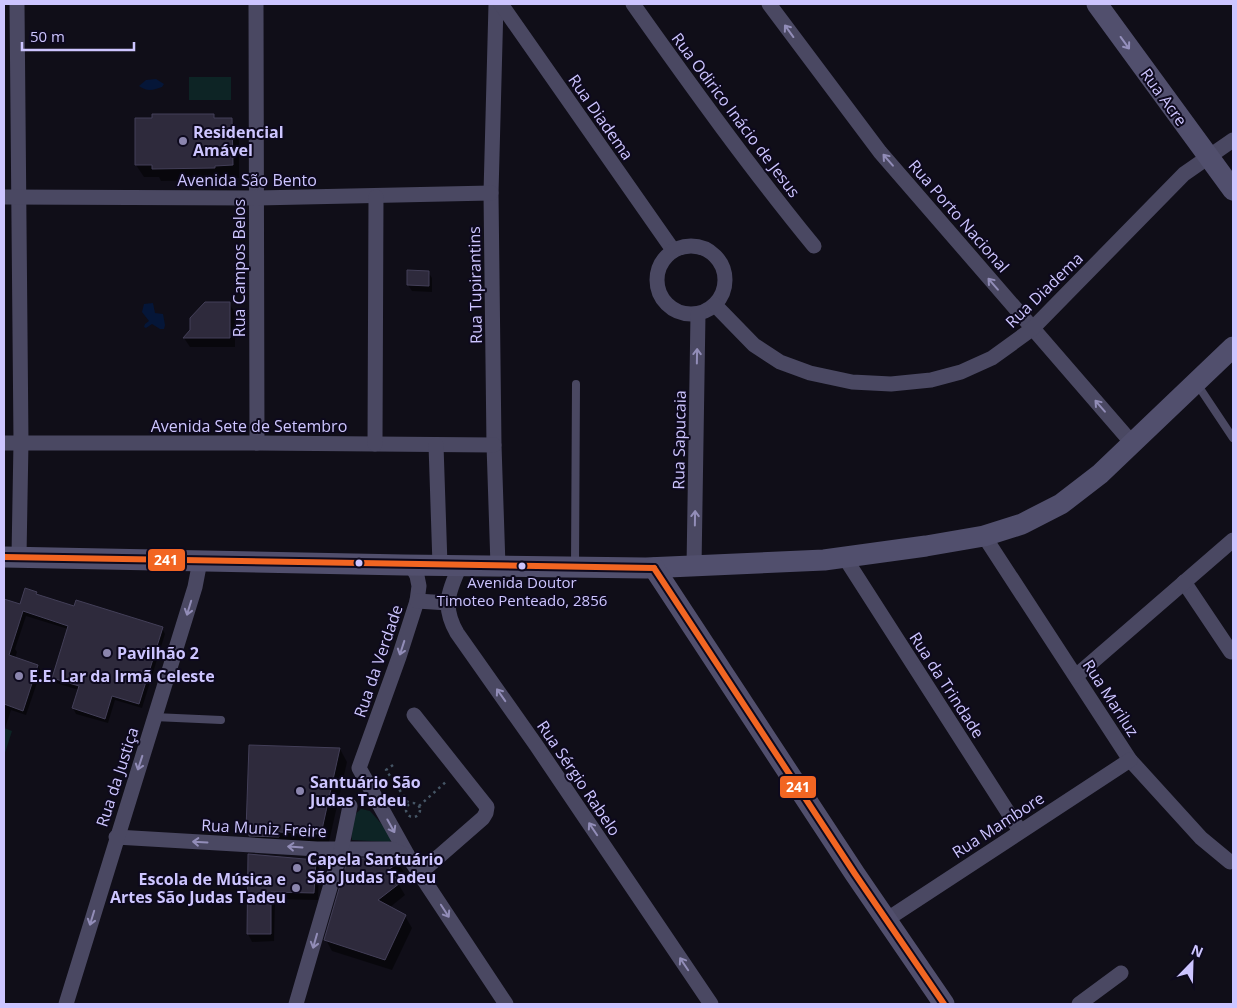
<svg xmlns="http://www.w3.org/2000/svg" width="1237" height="1008" viewBox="0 0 1237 1008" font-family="'Open Sans',sans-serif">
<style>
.green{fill:#0d2425}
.water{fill:#051638}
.shadow{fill:#0007}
.building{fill:#2e2a3c;stroke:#433f58}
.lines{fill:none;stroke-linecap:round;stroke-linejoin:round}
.path{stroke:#455565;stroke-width:2.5;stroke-dasharray:2.5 4;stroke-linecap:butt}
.lane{stroke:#4a4862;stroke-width:8}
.street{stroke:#4a4862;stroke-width:15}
.secondary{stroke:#514f6d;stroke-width:21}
.bus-1-casing{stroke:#0d091d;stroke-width:10}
.bus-1{stroke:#f26522;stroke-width:6}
.oneway{stroke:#928db8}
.oneway2{stroke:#9590bd}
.poi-dot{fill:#8b85ae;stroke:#0d091d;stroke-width:2}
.bus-dot{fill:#cdc5ff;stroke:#0d091d;stroke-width:2}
.labels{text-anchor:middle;stroke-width:4;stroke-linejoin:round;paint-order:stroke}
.bus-label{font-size:15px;fill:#cdc5ff;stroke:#0d091d}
.street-label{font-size:16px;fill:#cdc5ff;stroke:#0d091d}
.poi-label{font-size:16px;font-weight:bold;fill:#cdc5ff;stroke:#0d091d;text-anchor:start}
.line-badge{stroke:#0d091d;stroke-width:2}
.badge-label{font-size:14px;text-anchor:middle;font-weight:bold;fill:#fff}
</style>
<rect width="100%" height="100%" fill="#100e18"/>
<!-- green -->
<g class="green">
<rect x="189" y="77" width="42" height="23"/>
<polygon points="4,728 12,731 4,756"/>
<path d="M361,809L370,811L394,838L389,842L352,840C350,826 350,818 361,809Z"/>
</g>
<!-- water -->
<g class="water">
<path d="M156,79L164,84L162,87C154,90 147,92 139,86L146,80Z"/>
<polygon points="153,303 155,313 163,314 165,325 164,329 160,329 152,324 146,328 144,327 145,324 149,321 142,312 144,304"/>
</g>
<!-- shadow -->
<g class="shadow">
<polygon points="213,116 215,119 231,119 239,132 239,178 221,178 221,180 161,181 159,177 144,177 136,165"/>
<polygon points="428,272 432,278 432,292 412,291 408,285"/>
<polygon points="229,303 235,313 235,347 190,347 184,338 191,330"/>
<polygon points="36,593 38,596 75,608 162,628 165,634 142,708 115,700 108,723 76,714 73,708 79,690 56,683 53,677 68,629 26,616 15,649 17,652 15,658 38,666 41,671 26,715 11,710 4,731 4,600 21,606"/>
<polygon points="340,749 347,762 328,846 258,848 247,830"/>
<polygon points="250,856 315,861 319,868 318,900 275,899 274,941 252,942 248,934"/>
<polygon points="389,860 399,864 405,874 396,880 405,895 389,908 405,916 412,928 392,970 332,951 326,940"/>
</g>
<!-- building -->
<g class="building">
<polygon points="152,114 214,114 214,118 232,118 233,165 215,166 215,168 152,169 152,165 135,165 135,118 152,118"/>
<polygon points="407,270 429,271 429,286 407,285"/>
<polygon points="205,302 230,302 230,338 183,338 190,330 190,318"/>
<polygon points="25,588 37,592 36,594 74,606 76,600 163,627 139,704 112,696 105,719 72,708 79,686 52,678 68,626 23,611 9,655 38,665 23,711 4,704 4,599 20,604"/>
<polygon points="249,745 340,748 321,834 279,832 279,837 249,836 249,830 246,830"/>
<polygon points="248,854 316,860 314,893 271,892 271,934 247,934"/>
<polygon points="348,858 389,858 399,863 389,869 400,883 378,900 406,915 385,960 324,940"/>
</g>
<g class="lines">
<!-- path -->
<g class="path">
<polyline points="393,765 386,770 409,804"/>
<circle cx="413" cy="810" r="7"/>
<polyline points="419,806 448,780"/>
</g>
<!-- lane -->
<g class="lane">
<polyline points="1197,384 1233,438"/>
<polyline points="575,567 576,384"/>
<polyline points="154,717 221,720"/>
</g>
<!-- street -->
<g class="street">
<polyline points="17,4 21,442 19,556"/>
<polyline points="256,4 257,443"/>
<polyline points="496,4 491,193 494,445 498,566"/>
<polyline points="501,4 673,250"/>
<path d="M633,4C691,86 750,168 814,246"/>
<polyline points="769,4 880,152 1132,443"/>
<polyline points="4,197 257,198 491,193"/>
<circle cx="691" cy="280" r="34"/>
<polyline points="715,305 754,345 780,362 810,373 852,382 891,384 931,380 961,372 992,358 1032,329 1184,174 1233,140"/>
<polyline points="4,443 257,443 494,445"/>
<polyline points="375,444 376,197"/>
<polyline points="436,445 440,565"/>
<polyline points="984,536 1130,760 1201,838 1230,862"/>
<polyline points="845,558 1020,831"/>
<polyline points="411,565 417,576 419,586 417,601 399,657 359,768 408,856 506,1004"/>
<path d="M460,566C448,592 442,607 457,633L536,745L711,1004"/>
<polyline points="694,567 698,314"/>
<polyline points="1184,582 1231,652"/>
<polyline points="417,601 448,603"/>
<polyline points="1076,676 1233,540"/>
<polyline points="414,715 487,807 486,813 483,818 420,873"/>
<polyline points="116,837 317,849 391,849 408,856"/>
<polyline points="886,920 1130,760"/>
<polyline points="66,1004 195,587 200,561"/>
<polyline points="296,1004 341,850 350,806"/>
<polyline points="1079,1004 1121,973"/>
</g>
<!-- secondary -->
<g class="secondary">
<polyline points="1097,4 1233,190"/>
<polyline points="4,557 404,565 646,568 824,560 926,546 984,536 1022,524 1061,504 1100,474 1233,347"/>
<polyline points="654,568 855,874 944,1004"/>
</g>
<defs>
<g id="bus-1">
<polyline points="4,557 654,568"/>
<polyline points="654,568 855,874 944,1004"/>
</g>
</defs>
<!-- bus-1 casing -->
<use href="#bus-1" class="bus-1-casing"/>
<!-- bus-1 -->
<use href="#bus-1" class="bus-1"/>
</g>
<!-- one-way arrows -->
<defs><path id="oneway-shaft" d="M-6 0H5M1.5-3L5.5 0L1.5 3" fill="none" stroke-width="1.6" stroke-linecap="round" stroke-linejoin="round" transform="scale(1.25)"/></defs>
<g class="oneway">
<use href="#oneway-shaft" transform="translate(789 31) rotate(-126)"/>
<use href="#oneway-shaft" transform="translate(888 160) rotate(-131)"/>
<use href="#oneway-shaft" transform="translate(993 284) rotate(-131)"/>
<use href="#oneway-shaft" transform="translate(697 356) rotate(-89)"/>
<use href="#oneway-shaft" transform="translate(1100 406) rotate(-131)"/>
<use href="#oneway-shaft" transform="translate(695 518) rotate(-89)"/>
<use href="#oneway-shaft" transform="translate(189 608) rotate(107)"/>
<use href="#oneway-shaft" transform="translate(402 648) rotate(108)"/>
<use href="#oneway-shaft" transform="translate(501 695) rotate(-125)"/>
<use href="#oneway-shaft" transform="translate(140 763) rotate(108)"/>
<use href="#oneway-shaft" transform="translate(391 826) rotate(61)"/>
<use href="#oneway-shaft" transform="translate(593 829) rotate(-124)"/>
<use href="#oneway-shaft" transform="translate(200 842) rotate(-177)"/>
<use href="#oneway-shaft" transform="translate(295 847) rotate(-176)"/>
<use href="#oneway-shaft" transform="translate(445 911) rotate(57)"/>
<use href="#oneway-shaft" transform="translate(92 918) rotate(107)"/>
<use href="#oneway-shaft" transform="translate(315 941) rotate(106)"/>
<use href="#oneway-shaft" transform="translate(684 964) rotate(-124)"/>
</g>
<use class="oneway2" href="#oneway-shaft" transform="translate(1125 43) rotate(54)"/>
<!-- markers -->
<g class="poi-dot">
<circle cx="183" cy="141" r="5"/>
<circle cx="107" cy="653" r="5"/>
<circle cx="19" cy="676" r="5"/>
<circle cx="300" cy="791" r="5"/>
<circle cx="297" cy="868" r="5"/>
<circle cx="296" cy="888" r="5"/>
</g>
<g class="bus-dot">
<circle cx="359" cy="563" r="4.5"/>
<circle cx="522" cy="566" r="4.5"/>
</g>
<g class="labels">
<!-- bus labels -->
<g class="bus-label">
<text x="522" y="588">Avenida Doutor<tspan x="522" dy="18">Timoteo Penteado, 2856</tspan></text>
</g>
<!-- street labels -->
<g class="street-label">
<text transform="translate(1164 97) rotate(54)" y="6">Rua Acre</text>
<text transform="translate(736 115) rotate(53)" y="6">Rua Odirico Inácio de Jesus</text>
<text transform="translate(601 117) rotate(55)" y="6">Rua Diadema</text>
<text x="247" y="186">Avenida São Bento</text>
<text transform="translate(959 216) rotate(49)" y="6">Rua Porto Nacional</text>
<text transform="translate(239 268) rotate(-90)" y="6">Rua Campos Belos</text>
<text transform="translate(475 285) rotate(-91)" y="6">Rua Tupirantins</text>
<text transform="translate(1044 290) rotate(-44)" y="6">Rua Diadema</text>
<text x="249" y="432">Avenida Sete de Setembro</text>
<text transform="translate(679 440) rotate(-89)" y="6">Rua Sapucaia</text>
<text transform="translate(378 661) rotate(-71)" y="6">Rua da Verdade</text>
<text transform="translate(947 685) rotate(57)" y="6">Rua da Trindade</text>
<text transform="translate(1111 698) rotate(57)" y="6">Rua Mariluz</text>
<text transform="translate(117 777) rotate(-72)" y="6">Rua da Justiça</text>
<text transform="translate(579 778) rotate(56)" y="6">Rua Sérgio Rabelo</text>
<text transform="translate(998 825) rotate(-33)" y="6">Rua Mambore</text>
<text transform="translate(264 828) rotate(3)" y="6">Rua Muniz Freire</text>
</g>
<!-- poi labels -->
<g class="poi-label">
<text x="193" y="138">Residencial<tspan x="193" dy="18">Amável</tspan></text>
<text x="117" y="659">Pavilhão 2</text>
<text x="29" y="682">E.E. Lar da Irmã Celeste</text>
<text x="310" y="788">Santuário São<tspan x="310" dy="18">Judas Tadeu</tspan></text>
<text x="307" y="865">Capela Santuário<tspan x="307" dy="18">São Judas Tadeu</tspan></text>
<text x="286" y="885" text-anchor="end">Escola de Música e<tspan x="286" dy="18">Artes São Judas Tadeu</tspan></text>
</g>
</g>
<g class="line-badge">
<rect x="147" y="548" width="39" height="24" rx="5" fill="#f26522"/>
<rect x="779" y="775" width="38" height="24" rx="5" fill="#f26522"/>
</g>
<g class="badge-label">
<text x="166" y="565">241</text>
<text x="798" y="792">241</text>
</g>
<!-- border -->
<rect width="1237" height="1008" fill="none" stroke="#cdc5ff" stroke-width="10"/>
<!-- north arrow -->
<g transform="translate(1192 963) rotate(23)" stroke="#0d091d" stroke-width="4" paint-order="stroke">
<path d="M0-4L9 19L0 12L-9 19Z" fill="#cdc5ff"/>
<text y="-8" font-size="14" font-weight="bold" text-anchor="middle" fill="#cdc5ff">N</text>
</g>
<!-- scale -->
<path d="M22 42v8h112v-8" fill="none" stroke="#cdc5ff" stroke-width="2.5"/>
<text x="30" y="42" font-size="15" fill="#cdc5ff" stroke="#0d091d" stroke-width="4" paint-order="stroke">50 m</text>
</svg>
